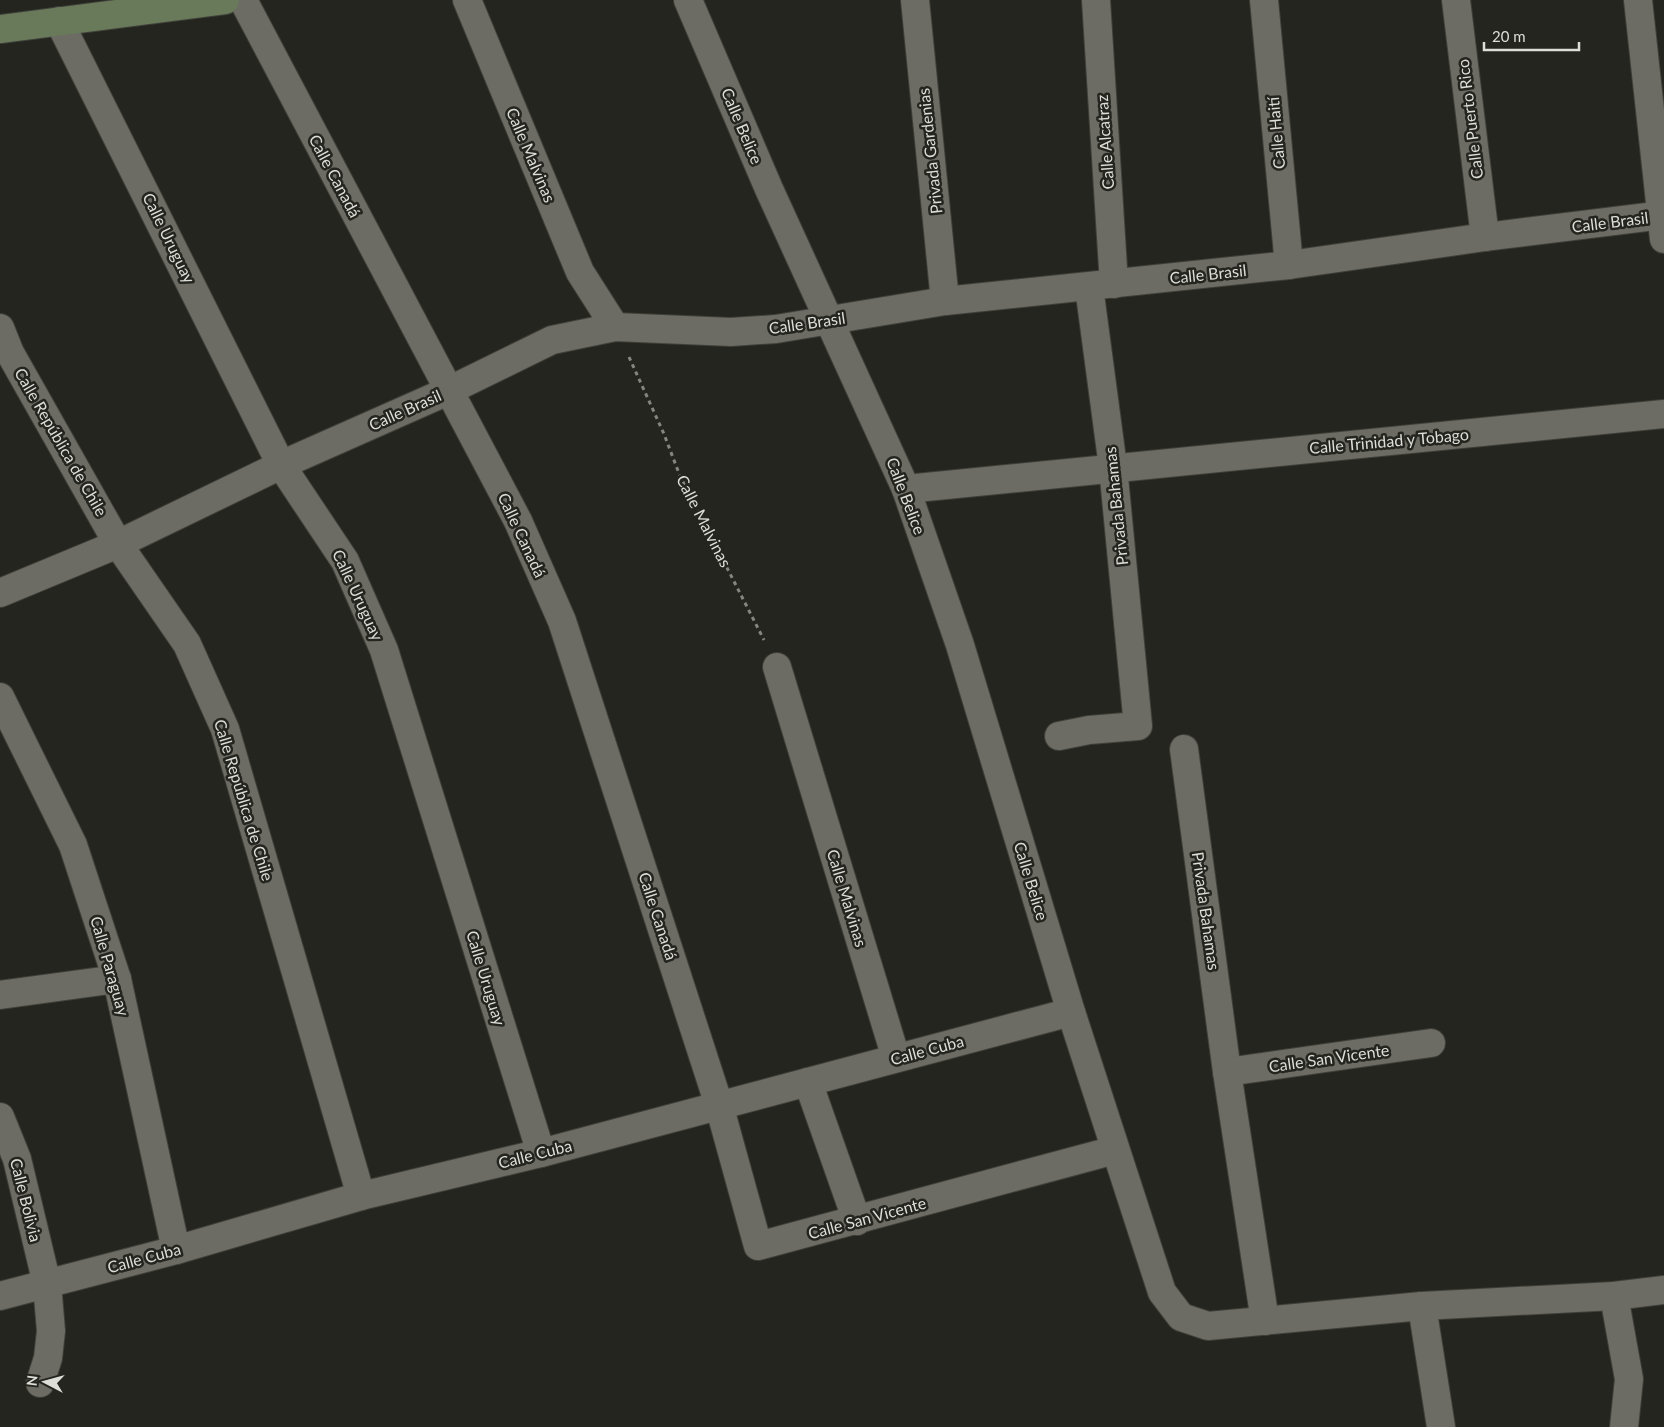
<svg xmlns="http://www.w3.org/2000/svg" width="1664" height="1427" viewBox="0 0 1664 1427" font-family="Lato,sans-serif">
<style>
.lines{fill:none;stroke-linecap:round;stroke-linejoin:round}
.street-casing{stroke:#40403a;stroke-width:30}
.secondary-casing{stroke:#40403a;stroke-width:30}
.path{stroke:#868680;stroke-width:3;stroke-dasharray:4 4;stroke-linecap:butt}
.street{stroke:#6c6c64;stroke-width:28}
.secondary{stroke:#687a5a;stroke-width:28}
.labels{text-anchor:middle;stroke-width:5;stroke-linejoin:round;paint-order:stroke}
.street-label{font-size:16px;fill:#deded9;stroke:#25251f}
</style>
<rect width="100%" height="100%" fill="#25251f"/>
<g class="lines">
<defs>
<g id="street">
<polyline points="243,0 518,521 562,621 719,1105 758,1246 1115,1150"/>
<polyline points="467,0 580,272 615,327"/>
<polyline points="688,0 769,189 906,489 960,645 1071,1012 1162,1292 1181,1317 1208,1326 1422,1306 1614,1296 1664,1290"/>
<polyline points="915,0 945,301"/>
<polyline points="1096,0 1114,284"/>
<polyline points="1264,0 1289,265"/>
<polyline points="1456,0 1485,237"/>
<polyline points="1638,0 1664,239"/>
<polyline points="59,21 281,465 345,561 384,650 541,1153"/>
<polyline points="0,328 10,353 118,544 187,644 225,729 361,1196"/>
<polyline points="906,489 1664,414"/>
<polyline points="0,593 118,544 281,465 448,391 552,340 615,327 731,332 776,329 945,301 1289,265 1485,237 1664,215"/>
<polyline points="777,667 896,1058"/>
<polyline points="0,697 73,845 117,979 176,1250"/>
<polyline points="1059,736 1089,730 1138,726 1113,467 1089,287"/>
<polyline points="1184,749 1227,1072 1265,1321"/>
<polyline points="0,995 117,979"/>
<polyline points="1227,1072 1431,1043"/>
<polyline points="808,1082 857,1221"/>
<polyline points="0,1117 17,1159 47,1284 51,1331 48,1358 40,1383"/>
<polyline points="0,1296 176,1250 361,1196 541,1153 1071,1012"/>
<polyline points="1614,1296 1629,1379 1624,1427"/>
<polyline points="1422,1306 1441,1427"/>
</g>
<polyline id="secondary" points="0,29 225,0"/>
</defs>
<!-- street casing -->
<use href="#street" class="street-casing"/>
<!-- secondary casing -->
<use href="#secondary" class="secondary-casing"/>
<!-- path -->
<polyline class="path" points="629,357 664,434 680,476 764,640"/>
<!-- street -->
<use href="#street" class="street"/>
<!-- secondary -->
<use href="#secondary" class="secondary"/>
</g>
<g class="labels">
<!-- street labels -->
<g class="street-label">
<text transform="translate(1470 119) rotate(-97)" y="6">Calle Puerto Rico</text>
<text transform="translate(742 126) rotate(67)" y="6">Calle Belice</text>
<text transform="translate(1276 133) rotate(-95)" y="6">Calle Haití</text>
<text transform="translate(1105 142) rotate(-94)" y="6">Calle Alcatraz</text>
<text transform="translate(930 151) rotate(-96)" y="6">Privada Gardenias</text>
<text transform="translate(531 155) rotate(67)" y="6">Calle Malvinas</text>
<text transform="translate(335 176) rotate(62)" y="6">Calle Canadá</text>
<text transform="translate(1610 222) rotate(-7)" y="6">Calle Brasil</text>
<text transform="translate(169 238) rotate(64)" y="6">Calle Uruguay</text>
<text transform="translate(1208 274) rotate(-6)" y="6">Calle Brasil</text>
<text transform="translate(807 323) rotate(-8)" y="6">Calle Brasil</text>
<text transform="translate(405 410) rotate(-24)" y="6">Calle Brasil</text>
<text transform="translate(1389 441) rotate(-5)" y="6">Calle Trinidad y Tobago</text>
<text transform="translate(61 442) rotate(60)" y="6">Calle República de Chile</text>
<text transform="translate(906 496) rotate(69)" y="6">Calle Belice</text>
<text transform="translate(1116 506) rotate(-96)" y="6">Privada Bahamas</text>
<text transform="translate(704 521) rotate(63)" y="6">Calle Malvinas</text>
<text transform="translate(522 535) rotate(65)" y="6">Calle Canadá</text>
<text transform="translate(358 595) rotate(65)" y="6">Calle Uruguay</text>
<text transform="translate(244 800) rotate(73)" y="6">Calle República de Chile</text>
<text transform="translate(1031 881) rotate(73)" y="6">Calle Belice</text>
<text transform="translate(847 898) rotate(73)" y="6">Calle Malvinas</text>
<text transform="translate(1206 911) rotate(82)" y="6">Privada Bahamas</text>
<text transform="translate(658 916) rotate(72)" y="6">Calle Canadá</text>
<text transform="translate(110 966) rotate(74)" y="6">Calle Paraguay</text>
<text transform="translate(486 978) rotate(73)" y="6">Calle Uruguay</text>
<text transform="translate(927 1050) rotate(-15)" y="6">Calle Cuba</text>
<text transform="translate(1329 1058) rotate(-8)" y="6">Calle San Vicente</text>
<text transform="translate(535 1154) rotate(-14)" y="6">Calle Cuba</text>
<text transform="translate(26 1200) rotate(76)" y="6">Calle Bolivia</text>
<text transform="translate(867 1218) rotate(-15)" y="6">Calle San Vicente</text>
<text transform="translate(144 1258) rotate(-15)" y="6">Calle Cuba</text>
</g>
</g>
<!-- north arrow -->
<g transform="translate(45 1382) rotate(276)" stroke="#25251f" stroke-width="4" paint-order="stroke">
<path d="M0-4L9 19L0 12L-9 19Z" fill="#deded9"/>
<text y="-8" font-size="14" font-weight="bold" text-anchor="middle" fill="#deded9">N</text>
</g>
<!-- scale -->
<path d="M1484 42v8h95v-8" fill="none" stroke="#deded9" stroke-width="2.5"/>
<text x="1492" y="42" font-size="15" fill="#deded9" stroke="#25251f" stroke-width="4" paint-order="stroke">20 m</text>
</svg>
